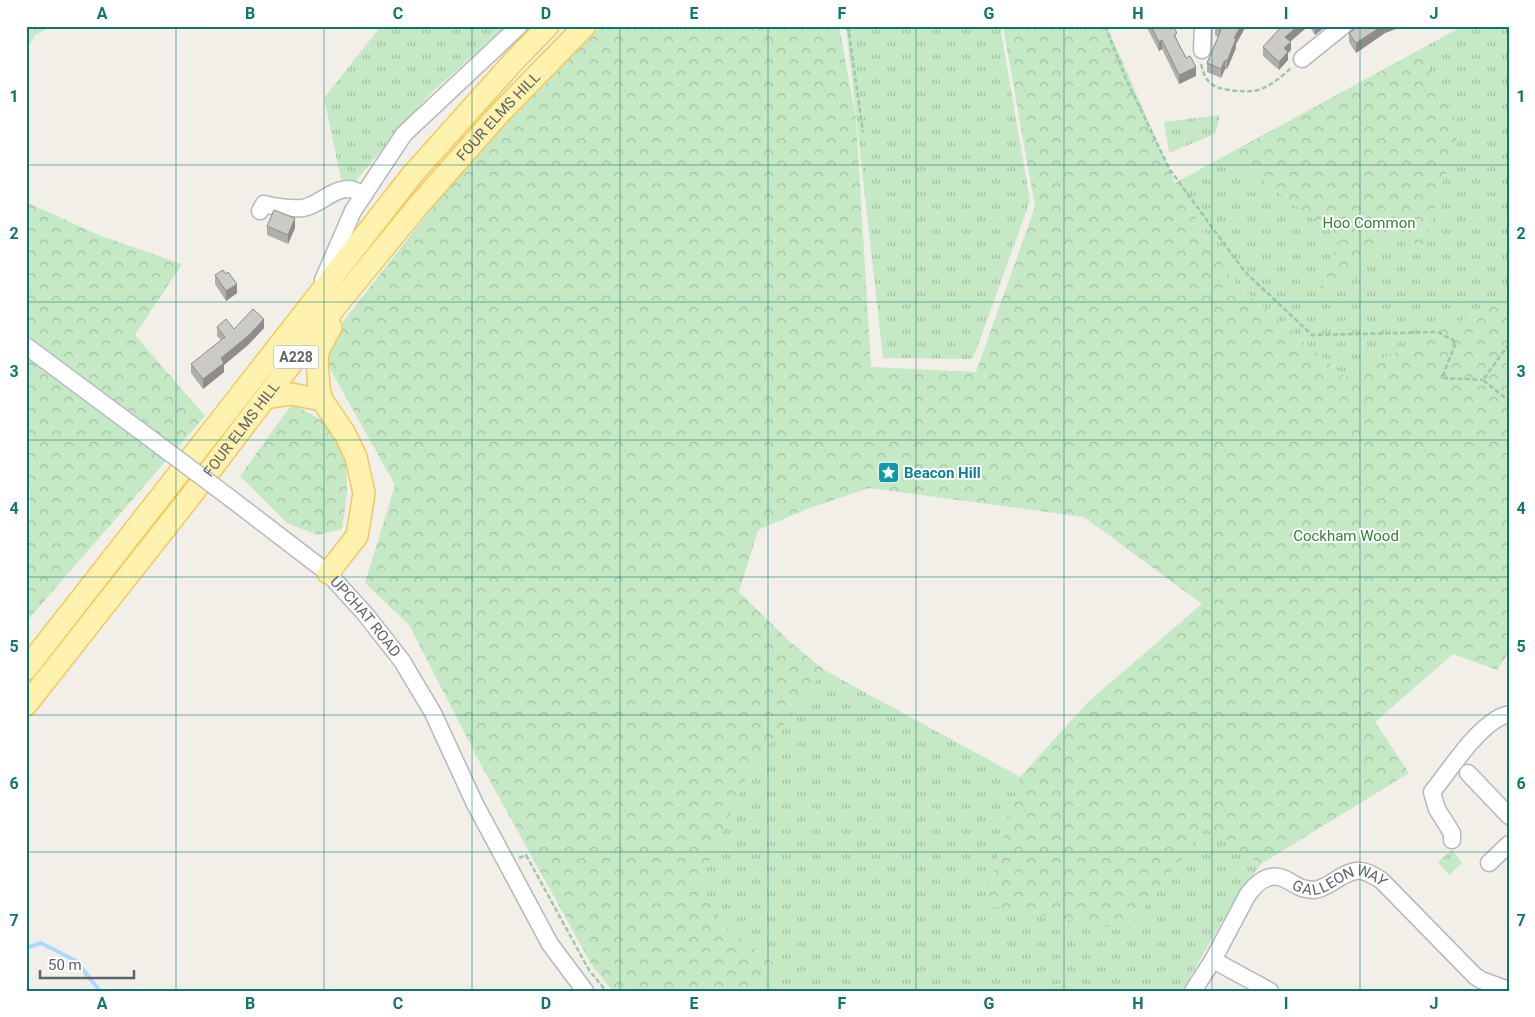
<svg xmlns="http://www.w3.org/2000/svg" width="1535" height="1017" viewBox="0 0 1535 1017" font-family="Roboto,sans-serif">
<style>
.grass{fill:url(#grass-tufts)}
.forest{fill:url(#forest-crowns)}
.lines{fill:none;stroke-linecap:round;stroke-linejoin:round}
.stream{stroke:#aadaff;stroke-width:4}
.minor-casing{stroke:#b5b8bc;stroke-width:19}
.major-casing{stroke:#f2c960;stroke-width:24}
.path{stroke:#9cc7a9;stroke-width:2.5;stroke-dasharray:5 2.5;stroke-linecap:butt}
.minor{stroke:#fff;stroke-width:16}
.major{stroke:#fff2af;stroke-width:21}
.minor-bridge-casing{stroke:#b5b8bc;stroke-width:19;stroke-linecap:butt}
.minor-bridge{stroke:#fff;stroke-width:16}
.wall{fill:#afaea9}
.shaded-wall{fill:#8f8d8a}
.building{fill:#cccac5;stroke:#8f8d8a}
.grid{fill:none;stroke:#0f766e;stroke-width:1;stroke-opacity:0.55}
.labels{text-anchor:middle;stroke-width:4;stroke-linejoin:round;paint-order:stroke}
.shield{fill:#fff;stroke:#8f9295;stroke-width:1}
.shield-label{font-size:14px;font-weight:bold;fill:#5f6368}
.street-label{font-size:15px;fill:#5f6368;stroke:#fff}
.park-label{font-size:15px;fill:#348238;stroke:#fff}
.culture-label{font-size:15px;font-weight:bold;fill:#0d838f;stroke:#fff;text-anchor:start}
.neatline{fill:none;stroke:#0f766e;stroke-width:2}
.grid-label{font-size:16px;text-anchor:middle;font-weight:bold;fill:#0f766e}
</style>
<defs>
<pattern id="grass-tufts" width="24" height="20" patternUnits="userSpaceOnUse" patternTransform="scale(1.25)"><rect width="24" height="20" fill="#c5e8c5"/><path d="M3 7l-1-3M5 7V3M7 7l1-3M15 17l-1-3M17 17v-4M19 17l1-3" fill="none" stroke="#a3c0a4"/></pattern>
<pattern id="forest-crowns" width="20" height="18" patternUnits="userSpaceOnUse" patternTransform="scale(1.25)"><rect width="20" height="18" fill="#c5e8c5"/><path d="M2 6a3 3 0 1 1 6 0M12 15a3 3 0 1 1 6 0" fill="none" stroke="#a3c0a4"/></pattern>
</defs>
<rect width="100%" height="100%" fill="#f1efe8"/>
<!-- grass -->
<g class="grass">
<polygon points="369,26 506,26 431,93 353,184 341,179 324,98 378,30"/>
<polygon points="846,26 1000,26 1030,201 973,359 883,358"/>
<polygon points="1463,26 1509,26 1509,297 1345,377 1233,281 1175,183"/>
<polygon points="1220,115 1215,134 1169,153 1164,122"/>
<polygon points="824,670 1020,777 985,905 1126,930 1205,828 1261,864 1227,913 1182,991 1056,991 1053,988 1045,991 759,991 780,967 727,928 699,885 750,770"/>
<polygon points="1452,850 1462,863 1449,875 1438,862"/>
</g>
<!-- forest -->
<g class="forest">
<polygon points="26,26 51,26 35,35 26,51"/>
<polygon points="602,26 839,26 856,118 871,367 976,372 1035,207 1003,26 1107,26 1175,183 1233,281 1345,377 1509,297 1509,652 1497,670 1453,654 1375,722 1409,773 1261,864 1205,829 1126,930 985,905 1020,777 1089,701 1202,604 1084,517 869,488 807,509 758,530 739,592 789,641 824,670 750,770 699,885 727,928 781,968 759,991 613,991 593,967 480,763 409,625 365,583 395,485 320,351 464,167"/>
<polygon points="1420,50 1460,127 1422,251 1395,237 1313,304 1340,239 1228,155"/>
<polygon points="26,202 101,236 182,264 135,335 205,416 26,622 26,524 30,519 28,445 26,443"/>
<polygon points="292,404 325,422 346,459 347,493 342,529 318,535 287,523 240,476"/>
</g>
<g class="lines">
<!-- stream -->
<polyline class="stream" points="26,948 41,943 76,961 100,991"/>
<defs>
<g id="minor">
<polyline points="1202,50 1203,26"/>
<polyline points="1302,59 1343,26"/>
<path d="M260,211L264,204C276,207 290,209 303,208C320,205 331,189 349,189C354,189 360,193 364,195"/>
<polyline points="323,280 353,211 404,134 519,26"/>
<polyline points="26,346 139,430"/>
<path id="s1" d="M230,498L328,573L366,615L402,661L433,713L475,804L550,944L585,991"/>
<polyline points="1468,773 1509,816"/>
<path d="M1452,840V833L1437,809L1432,792C1450,770 1481,720 1509,714"/>
<polyline points="1489,863 1509,844"/>
<polyline points="1213,960 1270,991"/>
<path id="s2" d="M1193,991L1213,960L1247,896C1255,884 1269,871 1285,879C1291,882 1296,886 1302,888C1306,889 1310,890 1314,890C1330,888 1340,873 1356,871C1364,869 1374,876 1381,880L1475,976L1481,980L1509,990"/>
</g>
<g id="major">
<polyline points="266,398 291,394 322,400"/>
<polyline points="328,573 357,536 364,493 356,457 345,434 322,400 319,389 317,359 319,349 331,327"/>
<polyline points="26,669 412,175 513,62 548,26"/>
<path id="s3" d="M26,705L190,497L323,322L417,207L498,115L585,26"/>
</g>
</defs>
<!-- minor casing -->
<use href="#minor" class="minor-casing"/>
<!-- major casing -->
<use href="#major" class="major-casing"/>
<!-- path -->
<g class="path">
<polyline points="848,26 863,132"/>
<polyline points="1105,26 1126,79 1170,170 1245,272 1312,335 1438,332 1456,342 1442,378 1483,380"/>
<path d="M1201,64C1206,87 1217,89 1238,91C1245,91 1252,92 1258,90C1271,86 1281,77 1291,68"/>
<polyline points="1509,344 1483,380 1509,401"/>
<polyline points="519,858 526,855 589,970 606,991"/>
</g>
<!-- minor -->
<use href="#minor" class="minor"/>
<!-- major -->
<use href="#major" class="major"/>
<defs>
<polyline id="minor-bridge" points="139,430 230,498"/>
</defs>
<!-- minor-bridge casing -->
<use href="#minor-bridge" class="minor-bridge-casing"/>
<!-- minor-bridge -->
<use href="#minor-bridge" class="minor-bridge"/>
</g>
<!-- wall -->
<g class="wall">
<polygon points="1146,26 1173,26 1177,40 1196,76 1179,84 1162,49 1159,51"/>
<polygon points="1215,26 1246,26 1236,44 1236,48 1227,69 1225,69 1221,78 1207,72 1207,63 1218,37 1215,35"/>
<polygon points="1281,26 1307,26 1307,27 1290,42 1291,50 1288,53 1288,60 1279,70 1263,56 1263,47 1281,28"/>
<polygon points="1309,26 1326,26 1315,35"/>
<polygon points="1352,26 1403,26 1385,33 1356,53 1349,42 1349,33 1352,30"/>
<polygon points="267,226 295,228 288,244 267,235"/>
<polygon points="215,275 237,293 226,301 215,284"/>
<polygon points="217,327 234,329 264,328 248,345 224,365 224,372 203,389 191,373 191,364 221,340 217,336"/>
</g>
<!-- shaded-wall -->
<g class="shaded-wall">
<polygon points="1241,26 1246,26 1236,44 1236,48 1227,69 1227,61 1234,38"/>
<polygon points="1298,26 1307,26 1307,27 1285,46 1285,37"/>
<polygon points="1315,26 1326,26 1315,35"/>
<polygon points="1382,26 1403,26 1385,33 1356,53 1356,43"/>
<polygon points="1162,40 1162,49 1159,51 1159,42"/>
<polygon points="1291,42 1291,50 1288,53 1288,60 1279,70 1279,62 1284,48"/>
<polygon points="1225,60 1225,69 1221,78 1221,69"/>
<polygon points="1196,67 1196,76 1179,84 1179,75"/>
<polygon points="295,218 295,228 288,244 288,235"/>
<polygon points="237,284 237,293 226,301 226,291"/>
<polygon points="264,319 264,328 248,345 224,365 224,372 203,389 203,379 221,358"/>
</g>
<!-- building -->
<g class="building">
<polygon points="1151,26 1173,26 1177,33 1174,35 1186,58 1190,56 1196,67 1179,75 1162,40 1159,42"/>
<polygon points="1215,26 1241,26 1234,38 1236,39 1227,61 1225,60 1221,69 1207,63 1221,30"/>
<polygon points="1282,26 1298,26 1285,37 1291,42 1284,48 1288,52 1279,62 1263,47"/>
<polygon points="1354,26 1382,26 1356,43 1349,33 1356,28"/>
<polygon points="274,210 295,218 288,235 267,226"/>
<polygon points="223,270 226,274 228,272 237,284 226,291 215,275"/>
<polygon points="253,309 264,319 248,336 221,358 224,363 203,379 191,364 225,337 217,327 226,319 234,329"/>
</g>
<!-- grid -->
<path class="grid" d="M176,26V991M324,26V991M472,26V991M620,26V991M768,26V991M916,26V991M1064,26V991M1212,26V991M1360,26V991M26,165H1509M26,302H1509M26,440H1509M26,577H1509M26,715H1509M26,852H1509"/>
<!-- icons -->
<defs>
<symbol id="sight-square" viewBox="-11 -11 22 22"><rect x="-9" y="-9" width="18" height="18" rx="4" fill="#0f9aa8" stroke="#fff"/><path d="M0-6L1.8-2.2L6-1.7L2.9 1.2L3.7 5.4L0 3.3L-3.7 5.4L-2.9 1.2L-6-1.7L-1.8-2.2Z" fill="#fff"/></symbol>
</defs>
<g fill-rule="evenodd">
<use href="#sight-square" x="876" y="460" width="25" height="25"/>
</g>
<g class="labels">
<!-- shield labels -->
<rect class="shield" x="273.5" y="345.5" width="45" height="23" rx="4"/>
<g class="shield-label">
<text x="296" y="362">A228</text>
</g>
<!-- street labels -->
<g class="street-label">
<text dy="5" stroke="none"><textPath href="#s3" startOffset="755">FOUR ELMS HILL</textPath></text>
<text dy="5" stroke="none"><textPath href="#s3" startOffset="350">FOUR ELMS HILL</textPath></text>
<text dy="5" stroke="none"><textPath href="#s1" startOffset="181">UPCHAT ROAD</textPath></text>
<text dy="5" stroke="none"><textPath href="#s2" startOffset="215">GALLEON WAY</textPath></text>
</g>
<!-- park labels -->
<g class="park-label">
<text x="1369" y="228">Hoo Common</text>
<text x="1346" y="541">Cockham Wood</text>
</g>
<!-- culture labels -->
<g class="culture-label">
<text x="904" y="478">Beacon Hill</text>
</g>
</g>
<!-- border -->
<rect width="1535" height="1017" fill="none" stroke="#ffffff" stroke-width="55"/>
<!-- scale -->
<path d="M40 970v8h94v-8" fill="none" stroke="#5f6368" stroke-width="2.5"/>
<text x="48" y="970" font-size="15" fill="#5f6368" stroke="#ffffff" stroke-width="4" paint-order="stroke">50 m</text>
<rect x="28" y="28" width="1480" height="962" class="neatline"/>
<g class="grid-label">
<text x="102" y="19">A</text>
<text x="250" y="19">B</text>
<text x="398" y="19">C</text>
<text x="546" y="19">D</text>
<text x="694" y="19">E</text>
<text x="842" y="19">F</text>
<text x="989" y="19">G</text>
<text x="1138" y="19">H</text>
<text x="1286" y="19">I</text>
<text x="1434" y="19">J</text>
<text x="14" y="102">1</text>
<text x="1521" y="102">1</text>
<text x="14" y="239">2</text>
<text x="1521" y="239">2</text>
<text x="14" y="377">3</text>
<text x="1521" y="377">3</text>
<text x="14" y="514">4</text>
<text x="1521" y="514">4</text>
<text x="14" y="652">5</text>
<text x="1521" y="652">5</text>
<text x="14" y="789">6</text>
<text x="1521" y="789">6</text>
<text x="14" y="926">7</text>
<text x="1521" y="926">7</text>
<text x="102" y="1009">A</text>
<text x="250" y="1009">B</text>
<text x="398" y="1009">C</text>
<text x="546" y="1009">D</text>
<text x="694" y="1009">E</text>
<text x="842" y="1009">F</text>
<text x="989" y="1009">G</text>
<text x="1138" y="1009">H</text>
<text x="1286" y="1009">I</text>
<text x="1434" y="1009">J</text>
</g>
</svg>
